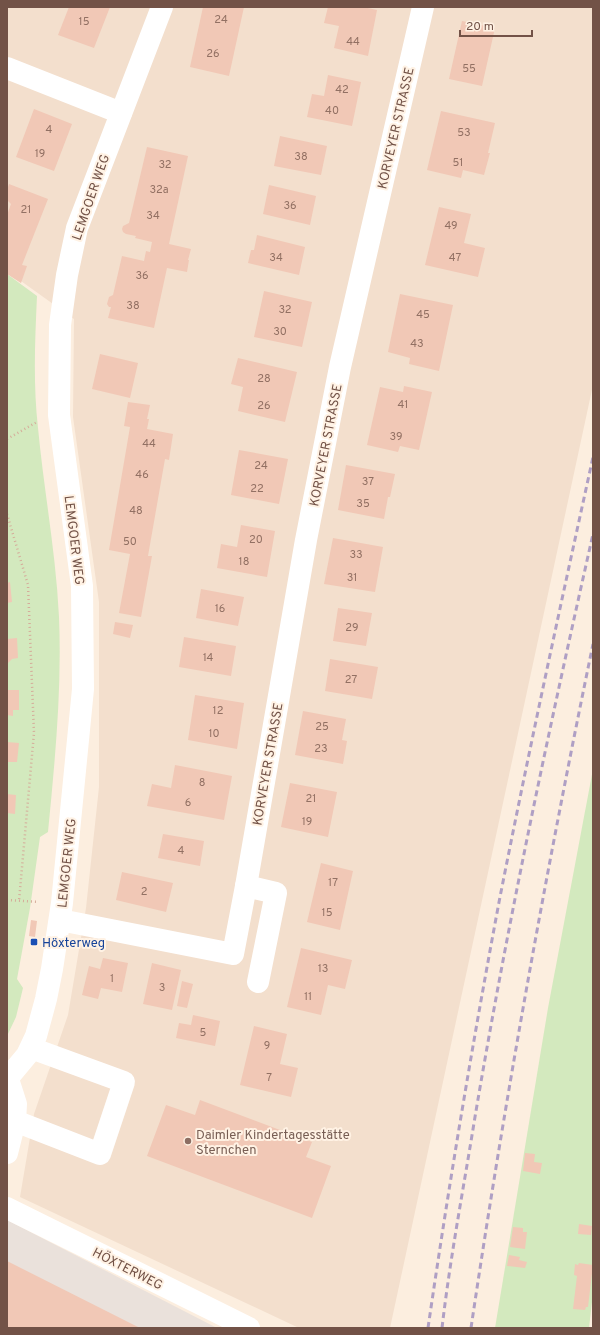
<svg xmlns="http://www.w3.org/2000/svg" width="600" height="1335" viewBox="0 0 600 1335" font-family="Overpass,sans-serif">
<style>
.residential{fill:#f3dfcd}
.industrial{fill:#eae1db}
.green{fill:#d3e9be}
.building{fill:#f1c8b6}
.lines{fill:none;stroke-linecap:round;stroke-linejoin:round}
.path{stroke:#d5ac9a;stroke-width:2.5;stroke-dasharray:1 3;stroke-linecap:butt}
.minor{stroke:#fff;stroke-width:22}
.rail{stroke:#af9fc4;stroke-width:3;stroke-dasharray:6 4;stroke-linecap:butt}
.transit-dot{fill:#1a4fb4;stroke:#fff2e4;stroke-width:1.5}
.education-dot{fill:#8d6e63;stroke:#fff2e4;stroke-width:1.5}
.labels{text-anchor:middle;stroke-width:4;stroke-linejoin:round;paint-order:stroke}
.number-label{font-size:11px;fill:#927063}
.street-label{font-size:13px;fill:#725247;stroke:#fff2e4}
.transit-label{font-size:13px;fill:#164399;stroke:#fff2e4;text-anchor:start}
.education-label{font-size:13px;fill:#785e54;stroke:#fff2e4;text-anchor:start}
</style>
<rect width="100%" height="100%" fill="#fceedf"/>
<!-- residential -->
<polygon class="residential" points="7,7 593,7 593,385 390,1328 299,1328 20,1197 34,1114 68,1015 86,908 99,787 99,602 73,417 74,319 7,271"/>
<!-- industrial -->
<polygon class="industrial" points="7,1220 217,1328 7,1328"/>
<!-- green -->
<g class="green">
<path d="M7,274L37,296C35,340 33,384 38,428C44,491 56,554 59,617C62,689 55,760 48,832L40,837L30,908L17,979L23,988L16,1017L7,1036Z"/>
<polygon points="593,769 593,1293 589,1328 495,1328 548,1008"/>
</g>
<!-- building -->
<g class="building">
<polygon points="69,7 110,7 94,48 58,35"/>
<polygon points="203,7 244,7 229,76 190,67"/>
<polygon points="328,7 363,7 377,10 368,56 334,48 339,26 324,23"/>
<polygon points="462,21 495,28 482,86 449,79"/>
<polygon points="328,75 361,82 352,126 307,117 312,94 324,96"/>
<polygon points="34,109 72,124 54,171 16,157"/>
<polygon points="441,111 495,123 488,153 490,153 484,175 463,170 461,178 427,170"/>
<polygon points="280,136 327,146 321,175 274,166"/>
<polygon points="147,147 188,156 169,244 191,249 188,260 189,260 187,272 167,268 154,328 108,318 111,307 109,307 107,304 109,297 113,295 122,256 144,261 146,251 150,252 152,242 135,238 136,236 126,234 123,232 122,229 123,226 129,223"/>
<polygon points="9,184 48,199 22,265 27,266 21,283 7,274 7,215 11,204 7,200 7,190"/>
<polygon points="269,185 316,196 310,225 263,214"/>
<polygon points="439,207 471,214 464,243 485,248 478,277 425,265"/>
<polygon points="257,235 305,247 299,275 248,263 251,250 254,250"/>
<polygon points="264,291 312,302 302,347 254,337"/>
<polygon points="400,294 453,305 439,371 409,364 410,358 388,352"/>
<polygon points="100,354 138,363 130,398 92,389"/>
<polygon points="238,358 297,372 285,422 238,411 243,387 231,384"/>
<polygon points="404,386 432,392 419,450 400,446 398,452 367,445 380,387 403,392"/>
<polygon points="128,402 150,405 147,419 149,419 147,429 173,434 169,460 165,459 148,556 152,556 141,617 119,613 130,554 109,550 130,427 124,426"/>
<polygon points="239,450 288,459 279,504 231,495"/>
<polygon points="346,465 395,474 390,497 388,497 384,519 338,510"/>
<polygon points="241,525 275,531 267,577 217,568 221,544 237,547"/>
<polygon points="333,538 383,547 375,592 324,584"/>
<polygon points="10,582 12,602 7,603 7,583"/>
<polygon points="201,589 244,597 238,626 196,618"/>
<polygon points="338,608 372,613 366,646 333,641"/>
<polygon points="115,622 133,625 130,638 113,634"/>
<polygon points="184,637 236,646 231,676 179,667"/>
<polygon points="17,638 18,658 12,659 7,664 7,639"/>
<polygon points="330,659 378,667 372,699 325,691"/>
<polygon points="7,690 19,690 19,710 13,710 13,716 7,715"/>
<polygon points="195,695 244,703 237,749 188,740"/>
<polygon points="303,711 346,719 342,740 347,741 343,764 295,755"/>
<polygon points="7,742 19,743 17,762 7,762"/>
<polygon points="175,765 232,776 224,820 147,806 152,784 171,788"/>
<polygon points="290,783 337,792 328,837 281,827"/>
<polygon points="7,794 16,795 15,814 7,813"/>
<polygon points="163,834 204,841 200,866 158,858"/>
<polygon points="321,863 353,871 340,930 307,922"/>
<polygon points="122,872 173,883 166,912 116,900"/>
<polygon points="31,920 37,921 35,937 29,936"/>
<polygon points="301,948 352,960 345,989 328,985 321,1015 287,1007"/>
<polygon points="103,958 128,963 122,992 101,988 98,999 82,995 89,966 100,969"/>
<polygon points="152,963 181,970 172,1010 143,1004"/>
<polygon points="182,981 193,984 187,1008 177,1006"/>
<polygon points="193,1015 220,1021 215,1046 176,1038 179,1023 191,1025"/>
<polygon points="254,1026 287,1034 280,1064 298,1068 291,1097 240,1085"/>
<polygon points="200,1100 312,1142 306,1157 331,1166 312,1218 147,1156 166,1105 195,1115"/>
<polygon points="525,1153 535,1154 534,1162 542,1163 540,1174 523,1171"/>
<polygon points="579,1224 592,1226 591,1235 578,1234"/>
<polygon points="513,1227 523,1228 523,1232 527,1232 525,1249 510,1247"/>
<polygon points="509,1255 520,1257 519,1260 527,1262 525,1268 507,1266"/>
<polygon points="7,1261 140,1328 7,1328"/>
<polygon points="579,1263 593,1265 588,1307 586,1307 585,1310 573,1309 577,1276 574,1275 575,1264 578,1265"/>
</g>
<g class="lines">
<!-- path -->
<g class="path">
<polyline points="7,439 37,422"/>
<polyline points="7,514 28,585 34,733 19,901"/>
<polyline points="7,900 38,902"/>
</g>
<!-- minor -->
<g class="minor">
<polyline points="7,68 121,113"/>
<polyline points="246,886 276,893 258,982"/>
<polyline points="60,920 233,954 246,886 306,540 340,367 423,7"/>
<polyline points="7,1079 27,1055 36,1036 46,999 52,969 62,903 83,689 82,586 59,415 60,325 67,275 77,228 162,7"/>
<polyline points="15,1121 100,1154 124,1082 31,1048"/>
<polyline points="7,1153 15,1121 16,1104 8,1079"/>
<polyline points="7,1208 249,1328"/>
</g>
<!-- rail -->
<g class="rail">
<path d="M428,1328C449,1184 473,1040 500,897C529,750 561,603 593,457"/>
<path d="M442,1328C450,1259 463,1191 474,1123C507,925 549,729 593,534"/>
<path d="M471,1328C505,1099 546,871 593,644"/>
</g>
</g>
<!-- markers -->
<rect class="transit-dot" x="30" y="938" width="8" height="8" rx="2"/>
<circle class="education-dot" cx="188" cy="1141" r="4"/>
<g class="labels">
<!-- number labels -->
<g class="number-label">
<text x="221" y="23">24</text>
<text x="84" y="25">15</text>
<text x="353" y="45">44</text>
<text x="213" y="57">26</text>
<text x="469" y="72">55</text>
<text x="342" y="93">42</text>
<text x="332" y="114">40</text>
<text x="49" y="133">4</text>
<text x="464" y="136">53</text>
<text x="40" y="157">19</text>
<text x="301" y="160">38</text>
<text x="458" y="166">51</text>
<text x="165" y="168">32</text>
<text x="159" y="193">32a</text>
<text x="290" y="209">36</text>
<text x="26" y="213">21</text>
<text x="153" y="219">34</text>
<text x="451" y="229">49</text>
<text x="276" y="261">34</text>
<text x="455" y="261">47</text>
<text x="142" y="279">36</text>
<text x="133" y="309">38</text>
<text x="285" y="313">32</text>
<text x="423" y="318">45</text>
<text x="280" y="335">30</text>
<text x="417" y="347">43</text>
<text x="264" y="382">28</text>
<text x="403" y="408">41</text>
<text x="264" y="409">26</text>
<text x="396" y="440">39</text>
<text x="149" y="447">44</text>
<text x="261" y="469">24</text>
<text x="142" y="478">46</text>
<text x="368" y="485">37</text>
<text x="257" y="492">22</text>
<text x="363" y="507">35</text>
<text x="136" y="514">48</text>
<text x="256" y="543">20</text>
<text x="130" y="545">50</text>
<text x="356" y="558">33</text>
<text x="244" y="565">18</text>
<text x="352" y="581">31</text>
<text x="220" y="612">16</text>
<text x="352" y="631">29</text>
<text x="208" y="661">14</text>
<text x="351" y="683">27</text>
<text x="218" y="714">12</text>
<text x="322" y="730">25</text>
<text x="214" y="737">10</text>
<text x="321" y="752">23</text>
<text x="202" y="786">8</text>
<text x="311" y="802">21</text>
<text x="188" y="806">6</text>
<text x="307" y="825">19</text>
<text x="181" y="854">4</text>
<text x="333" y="886">17</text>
<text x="144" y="895">2</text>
<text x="327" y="916">15</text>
<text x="323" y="972">13</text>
<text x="112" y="982">1</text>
<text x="162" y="991">3</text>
<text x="308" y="1000">11</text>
<text x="203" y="1036">5</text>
<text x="267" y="1049">9</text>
<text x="269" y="1081">7</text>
</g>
<!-- street labels -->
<g class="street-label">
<text transform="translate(395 128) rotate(-77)" y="5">KORVEYER STRASSE</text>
<text transform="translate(90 197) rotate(-71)" y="5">LEMGOER WEG</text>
<text transform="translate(325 445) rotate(-79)" y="5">KORVEYER STRASSE</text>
<text transform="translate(75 540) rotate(83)" y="5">LEMGOER WEG</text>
<text transform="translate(267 764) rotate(-80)" y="5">KORVEYER STRASSE</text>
<text transform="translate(66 863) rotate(-84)" y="5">LEMGOER WEG</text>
<text transform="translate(128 1268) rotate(27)" y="5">HÖXTERWEG</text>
</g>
<!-- transit labels -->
<g class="transit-label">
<text x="42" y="947">Höxterweg</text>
</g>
<!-- education labels -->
<g class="education-label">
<text x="196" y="1139">Daimler Kindertagesstätte<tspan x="196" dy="15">Sternchen</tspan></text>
</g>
</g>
<!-- border -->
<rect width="600" height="1335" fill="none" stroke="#725247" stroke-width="16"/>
<!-- scale -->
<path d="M460 30v6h72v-6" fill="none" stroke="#725247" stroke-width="2"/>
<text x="466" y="30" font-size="12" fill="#725247" stroke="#fff2e4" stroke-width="3" paint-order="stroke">20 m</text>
</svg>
